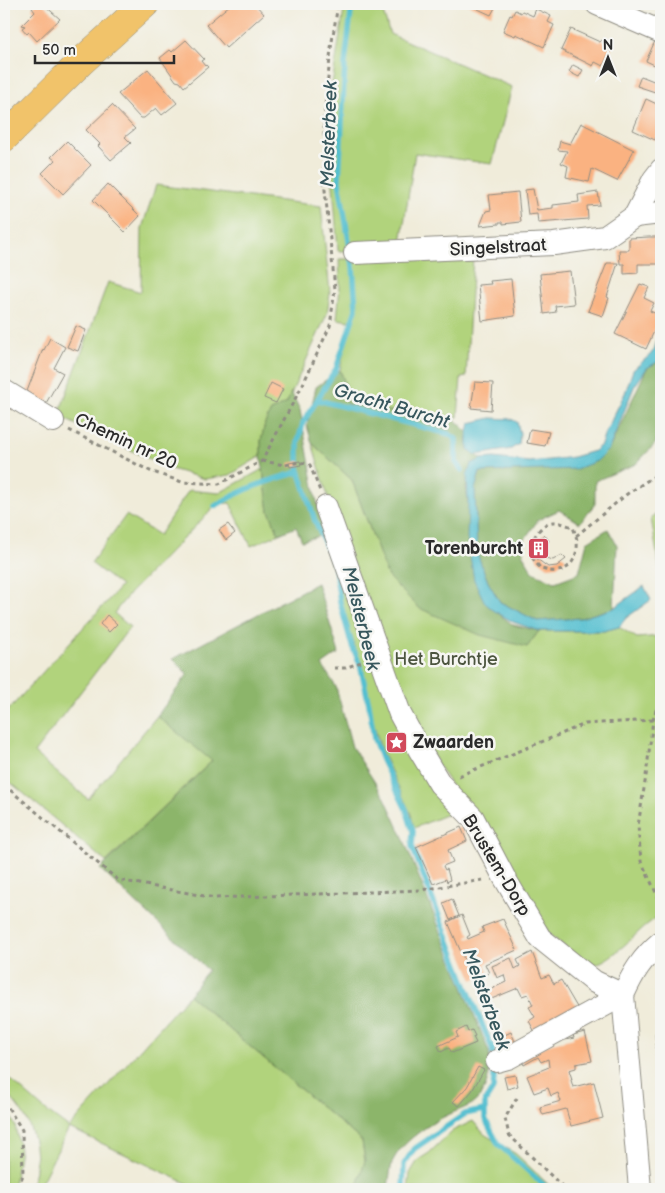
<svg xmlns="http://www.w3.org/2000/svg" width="665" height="1193" viewBox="0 0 665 1193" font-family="'Balsamiq Sans',sans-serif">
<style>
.green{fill:#b1d37b;stroke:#6e7f53}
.forest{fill:#8cb56b;stroke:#5c704b}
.water{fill:#54bfd0;stroke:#40757e}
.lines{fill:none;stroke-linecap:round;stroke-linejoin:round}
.stream{stroke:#54bfd0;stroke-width:5.5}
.building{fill:#fab281}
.minor-casing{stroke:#8e8c82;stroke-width:24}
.major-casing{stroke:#8e8c82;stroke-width:29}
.path{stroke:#8e8c82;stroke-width:3;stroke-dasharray:4 4;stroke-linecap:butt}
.minor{stroke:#fff;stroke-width:22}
.major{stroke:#f1c36a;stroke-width:28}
.labels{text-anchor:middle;stroke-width:5;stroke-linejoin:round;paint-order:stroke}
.street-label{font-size:18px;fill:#2b2b2b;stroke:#f6f6f2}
.poi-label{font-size:18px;font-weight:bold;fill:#2b2b2b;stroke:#f6f6f2;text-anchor:end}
.park-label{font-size:18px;fill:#4c553f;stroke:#f6f6f2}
.water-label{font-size:19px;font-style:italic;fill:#37575d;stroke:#f6f6f2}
</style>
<rect width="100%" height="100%" fill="#f6f6f2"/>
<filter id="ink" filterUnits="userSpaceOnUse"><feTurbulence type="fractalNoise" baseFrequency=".02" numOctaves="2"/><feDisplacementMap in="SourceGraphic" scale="10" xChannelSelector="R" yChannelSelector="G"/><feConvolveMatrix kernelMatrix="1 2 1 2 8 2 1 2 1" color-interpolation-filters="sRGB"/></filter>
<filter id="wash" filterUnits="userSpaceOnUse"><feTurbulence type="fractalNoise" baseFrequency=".0096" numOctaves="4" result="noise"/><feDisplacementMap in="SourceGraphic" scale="20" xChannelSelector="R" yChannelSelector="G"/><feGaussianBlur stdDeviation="1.12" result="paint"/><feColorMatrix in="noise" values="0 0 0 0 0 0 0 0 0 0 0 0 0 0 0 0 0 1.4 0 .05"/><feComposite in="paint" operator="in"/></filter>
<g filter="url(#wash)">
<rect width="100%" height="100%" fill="#f0ecda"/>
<!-- green -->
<g class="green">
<polygon points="345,4 382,4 382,9 390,34 512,87 492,164 415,153 400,249 338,251 331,159 332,84"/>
<polygon points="156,185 321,206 330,293 327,314 287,403 271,411 265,423 261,441 261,456 230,475 205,479 171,469 58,416 108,282 141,292 142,228"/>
<polygon points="473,258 466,377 461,378 458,417 439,419 347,404 346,387 340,370 350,321 337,319 340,287 339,259"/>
<path d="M312,443L352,480L388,577L527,647L539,631H604L619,627L637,638L661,636V915C636,929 620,957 591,966L551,936L443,773L407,710L332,510Z"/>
<polygon points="263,469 269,511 279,534 251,546 230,503 217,504 130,593 114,613 130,627 34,753 88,799 157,716 213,760 106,862 4,777 4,715 121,586 91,563 126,515 159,535 189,490 219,493"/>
<polygon points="661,511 661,578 651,518"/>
<polygon points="336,567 455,811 414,828 411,814 381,750 373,721 363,672 343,609"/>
<path d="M189,995L362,1141L365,1161L356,1189H199L69,1128L38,1189H30C40,1163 37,1134 21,1111C11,1096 4,1094 4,1074L45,1110L69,1128Z"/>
<polygon points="4,1104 15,1125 20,1150 13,1189 4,1189"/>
<polygon points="473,1121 484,1134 516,1154 553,1189 408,1189 410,1173 418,1160 429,1153 452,1131"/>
</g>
<!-- forest -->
<g class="forest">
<polygon points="661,360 661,426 656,443 636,464 595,481 595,504 580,523 559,510 538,520 524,540 523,555 533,572 555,582 579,573 587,542 608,529 617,545 614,608 581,618 537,621 500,602 488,582 477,553 475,489 480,472 522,470 609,449 647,368"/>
<polygon points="340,370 346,386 347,404 439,419 453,418 468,432 468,449 482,459 471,464 466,488 485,603 513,625 539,631 527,647 480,635 419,608 388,577 352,480 312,443 307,426 316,387"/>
<polygon points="291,392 300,410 316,498 326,534 302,541 296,527 279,534 269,511 261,456 261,441 265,423 271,411 287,403"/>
<path d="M317,583L339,653L322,665L336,687L352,747L385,798L402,835L489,1052C491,1069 489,1086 477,1100C472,1106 458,1110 450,1114C432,1122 400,1142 392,1163C390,1171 389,1181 388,1189H356L365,1161L362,1141L189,995L208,970L100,869L212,761L157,716L188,674L173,659Z"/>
</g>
<!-- water -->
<g class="water">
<polygon points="661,327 661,360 647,368 634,387 609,449 597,461 577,469 480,472 475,489 477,553 488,582 500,602 537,621 581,618 614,608 644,586 651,600 626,618 619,627 604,631 539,631 513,622 493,610 485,603 474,580 467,538 468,501 467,476 471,464 482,459 494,458 529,462 549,460 573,457 594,451 601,445 604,435 625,393 633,370 650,355 654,350"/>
<polygon points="491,418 511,419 517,422 520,433 519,444 511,449 476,455 468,449 468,432 470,423"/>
</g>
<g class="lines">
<!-- stream -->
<g class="stream">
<polyline points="352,4 345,64 339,181 353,266 356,309 336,369 303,423 298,442 298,467 315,521 335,567 340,602 352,646 360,664 369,704 374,739 382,760 406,809 413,831 412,846 465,983 492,1048 495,1064 493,1089 485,1102 485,1119 498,1144 548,1189"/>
<polyline points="318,400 449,434 456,439 456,462 462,470"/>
<path d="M215,506C244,488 267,481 299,472"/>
<polyline points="403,1189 404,1164 414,1149 465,1114 484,1110"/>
</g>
</g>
<g id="blocks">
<!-- building -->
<g class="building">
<polygon points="36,4 43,4 60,19 37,41 29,32 27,34 22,28 25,26 22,25 35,12 32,8"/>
<polygon points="231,4 255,4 264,14 226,48 206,25"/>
<polygon points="467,4 497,4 491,15"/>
<polygon points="536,9 551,16 548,22 554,25 544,47 516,34 515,36 503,31 510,15 512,16 515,10 521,13 522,11 533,16"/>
<polygon points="571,29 600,42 602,40 613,45 603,66 595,62 593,66 561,50"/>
<polygon points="186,40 204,59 201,61 205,66 206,65 208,67 184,87 180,82 176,81 160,58 170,50 172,52"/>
<polygon points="655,41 661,42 661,68 646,61"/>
<polygon points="573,65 583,70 579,77 569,72"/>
<polygon points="148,69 177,103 162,115 156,108 144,118 140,118 118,94"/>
<polygon points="641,76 661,84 661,94 637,86"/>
<polygon points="646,99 661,106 661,126 655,140 633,130"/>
<polygon points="112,105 135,129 125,137 131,143 111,160 98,146 100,144 86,130"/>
<polygon points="581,123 634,150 617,181 592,169 589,182 566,177 568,166 561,163 567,151 558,150 560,141 570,144"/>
<polygon points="67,141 91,165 63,194 42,173 55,160 51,157"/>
<polygon points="108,184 140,216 125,232 93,200"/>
<polygon points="533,189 537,210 553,208 553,205 579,202 578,195 598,192 600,205 587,206 588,219 538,223 537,214 528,215 525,190"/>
<polygon points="518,192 521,222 503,224 503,222 499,222 499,224 480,226 486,211 491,210 489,195"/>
<polygon points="649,237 661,237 661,264 638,264 638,273 624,274 624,264 620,264 619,250 629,250 629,238"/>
<polygon points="607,263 618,263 607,297 609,298 603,316 588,311"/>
<polygon points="570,271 574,304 555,306 556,312 544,314 540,274"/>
<polygon points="511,279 515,316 482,321 478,285 491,284 490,281"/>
<polygon points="640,284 649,287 644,298 654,303 650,311 661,316 646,349 615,334"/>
<polygon points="76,326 86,330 78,351 67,347"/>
<polygon points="50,338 65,347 54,368 63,373 45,405 26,394 43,349 44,350"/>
<polygon points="475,382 493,383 491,410 471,408"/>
<polygon points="271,383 283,389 276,403 264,398"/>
<polygon points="530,429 549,432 545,446 527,443"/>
<polygon points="300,461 301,465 290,467 289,463"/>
<polygon points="228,524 235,533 226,540 219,530"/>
<polygon points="544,534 549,541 544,545 542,551 546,558 553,560 562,555 566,559 557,566 548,567 537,559 535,552 537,542"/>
<polygon points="107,615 117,624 109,632 100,624"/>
<polygon points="461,827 467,841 448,850 453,862 443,866 445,870 447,869 450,880 447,882 446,879 433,884 416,847"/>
<polygon points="452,899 459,916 450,920 443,903"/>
<polygon points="462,915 470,935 467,937 468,939 484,932 482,927 503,919 517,950 485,964 489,973 473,980 448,922"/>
<polygon points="532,952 542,978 549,975 554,984 561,980 578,1009 536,1034 529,1021 535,1017 529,1007 533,1005 528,994 522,996 518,988 489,1000 485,992 506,982 504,975 497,978 492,966 511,958 515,969 520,966 517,960"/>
<polygon points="466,1027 468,1032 472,1030 475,1036 473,1037 476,1043 452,1053 449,1048 441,1052 438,1046 458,1037 456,1032"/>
<polygon points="511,1032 517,1046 496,1052 496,1039"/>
<polygon points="585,1032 592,1061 576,1064 576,1068 569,1070 572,1079 571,1080 573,1087 594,1082 603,1118 571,1126 566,1109 543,1115 540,1107 561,1101 558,1093 551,1096 548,1088 534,1093 527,1076 549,1067 548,1059 541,1062 538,1057 524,1065 520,1058 552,1043 574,1038 573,1035"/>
<polygon points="655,1034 661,1034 661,1065 657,1065"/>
<polygon points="478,1067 484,1070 472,1091 459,1106 453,1102 467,1087"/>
<polygon points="515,1075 518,1086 507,1089 504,1077"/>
</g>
</g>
</g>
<g filter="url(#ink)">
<use href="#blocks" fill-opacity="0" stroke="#8e8c82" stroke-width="1"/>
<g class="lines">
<defs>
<g id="minor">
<polyline points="597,4 661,32"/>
<polyline points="635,216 661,213"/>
<polyline points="355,253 554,244 605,237 635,216 654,179 661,170"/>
<polyline points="4,391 53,421"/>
<polyline points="326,507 400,714 419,749 440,784 473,818 504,877 540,938 595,982 623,995"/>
<polyline points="497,1061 508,1058 623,995"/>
<path d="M640,1189L623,995C633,973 642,958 661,942"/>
</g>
<polyline id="major" points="4,138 82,61 145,4"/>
</defs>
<!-- minor casing -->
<use href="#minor" class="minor-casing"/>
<!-- major casing -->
<use href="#major" class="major-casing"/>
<!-- path -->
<g class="path">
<polyline points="69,430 150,471 182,482 219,484 262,461 303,384 330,326 335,289 324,180 324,117 331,48 338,4"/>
<polyline points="262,461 285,465 300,462 310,465 320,491"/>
<path d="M576,536C580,549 574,570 557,571C552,572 546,570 541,569C538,565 533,560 532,556C528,543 540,523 553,522C561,522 566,525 573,527L576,536L627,494L659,473L661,477"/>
<polyline points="334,668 345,668 361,662"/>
<polyline points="661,694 653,720 646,776 638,826 641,861 661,903"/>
<polyline points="459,776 585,724 653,720"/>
<polyline points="4,785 118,880 215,898 421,890 483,880"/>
<polyline points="517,1098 505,1118 509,1135 565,1189"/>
<polyline points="4,1101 22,1130 23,1175 17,1189"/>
</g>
<!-- minor -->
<use href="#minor" class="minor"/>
<!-- major -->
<use href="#major" class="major"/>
</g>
</g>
<!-- icons -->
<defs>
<symbol id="building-square" viewBox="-11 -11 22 22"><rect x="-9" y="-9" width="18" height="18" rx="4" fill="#d1495b" stroke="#f6f6f2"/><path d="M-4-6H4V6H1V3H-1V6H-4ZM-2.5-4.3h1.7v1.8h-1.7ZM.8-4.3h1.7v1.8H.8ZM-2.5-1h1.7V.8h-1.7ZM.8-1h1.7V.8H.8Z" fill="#fff"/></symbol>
<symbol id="sight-square" viewBox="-11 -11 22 22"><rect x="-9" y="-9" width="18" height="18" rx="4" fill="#d1495b" stroke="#f6f6f2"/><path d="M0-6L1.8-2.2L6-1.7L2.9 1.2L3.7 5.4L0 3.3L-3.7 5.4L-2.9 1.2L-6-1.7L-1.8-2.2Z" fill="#fff"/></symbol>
</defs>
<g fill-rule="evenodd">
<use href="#building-square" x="526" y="536" width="25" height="25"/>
<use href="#sight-square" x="384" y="730" width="25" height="25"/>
</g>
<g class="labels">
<!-- street labels -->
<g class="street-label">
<text transform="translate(498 247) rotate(-3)" y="6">Singelstraat</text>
<text transform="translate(126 441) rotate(25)" y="6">Chemin nr 20</text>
<text transform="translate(497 865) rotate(59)" y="6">Brustem-Dorp</text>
</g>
<!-- poi labels -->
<g class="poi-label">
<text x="523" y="554">Torenburcht</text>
<text x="413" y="748" text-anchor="start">Zwaarden</text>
</g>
<!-- park labels -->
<g class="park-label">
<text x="446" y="665">Het Burchtje</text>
</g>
<!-- water labels -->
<g class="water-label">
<text transform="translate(328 134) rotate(-88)" y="7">Melsterbeek</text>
<text transform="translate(392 405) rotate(16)" y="7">Gracht Burcht</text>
<text transform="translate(362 618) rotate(76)" y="7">Melsterbeek</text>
<text transform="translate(487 999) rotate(70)" y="7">Melsterbeek</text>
</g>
</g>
<!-- margin -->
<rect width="665" height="1193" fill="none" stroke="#f6f6f2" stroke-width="20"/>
<!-- north arrow -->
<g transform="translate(608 58)" stroke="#f6f6f2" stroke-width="4" paint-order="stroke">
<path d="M0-4L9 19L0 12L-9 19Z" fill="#2b2b2b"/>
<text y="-8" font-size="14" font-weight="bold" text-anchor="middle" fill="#2b2b2b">N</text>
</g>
<!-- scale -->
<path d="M35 55v8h139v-8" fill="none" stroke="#2b2b2b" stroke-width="2.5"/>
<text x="42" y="55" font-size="15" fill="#2b2b2b" stroke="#f6f6f2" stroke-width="4" paint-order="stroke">50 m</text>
</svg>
